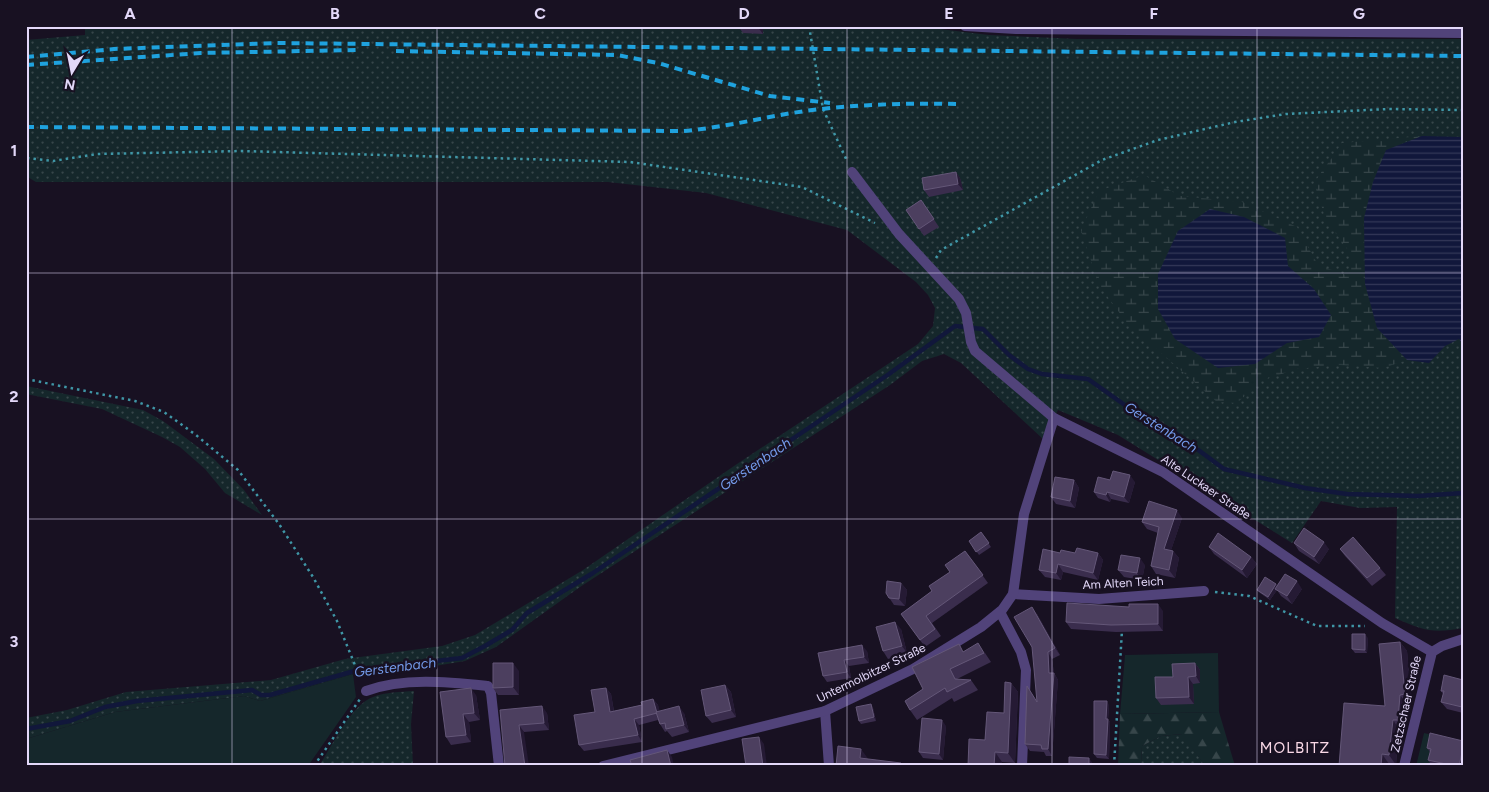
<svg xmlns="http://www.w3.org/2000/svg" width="1489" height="792" viewBox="0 0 1489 792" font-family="Figtree,sans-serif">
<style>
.grass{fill:url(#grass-dots)}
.forest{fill:url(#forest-firs)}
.wetland{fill:url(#wetland-marsh)}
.garden{fill:#15272b}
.water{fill:url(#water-rules)}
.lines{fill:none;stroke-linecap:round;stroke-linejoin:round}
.stream{stroke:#11173b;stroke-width:4.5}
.path{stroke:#3f96a6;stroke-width:2.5;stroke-dasharray:2.5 4;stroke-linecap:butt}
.minor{stroke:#51437a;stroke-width:10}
.tertiary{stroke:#51437a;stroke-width:10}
.rail{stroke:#1fa2de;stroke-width:4;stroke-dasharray:8 6;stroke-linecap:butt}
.wall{fill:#3a2d4d}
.shaded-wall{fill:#251a34}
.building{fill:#4c3f5f;stroke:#645778}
.grid{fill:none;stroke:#e3d8f9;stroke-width:1;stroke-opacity:0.55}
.labels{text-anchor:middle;stroke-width:5;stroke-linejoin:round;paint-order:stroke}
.street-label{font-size:12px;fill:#e3d8f9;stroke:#181122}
.water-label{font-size:14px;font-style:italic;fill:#749beb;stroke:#181122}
.quarter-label{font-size:15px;letter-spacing:1px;fill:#fad9e7;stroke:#181122}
.neatline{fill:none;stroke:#e3d8f9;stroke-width:2}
.grid-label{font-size:16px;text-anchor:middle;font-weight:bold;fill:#e3d8f9}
</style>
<defs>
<pattern id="grass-dots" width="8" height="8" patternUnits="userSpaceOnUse" patternTransform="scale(1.25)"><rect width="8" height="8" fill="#15272b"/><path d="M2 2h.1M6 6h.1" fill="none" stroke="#37464a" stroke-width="1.8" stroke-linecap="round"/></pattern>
<pattern id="forest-firs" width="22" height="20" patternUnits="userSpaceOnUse" patternTransform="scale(1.25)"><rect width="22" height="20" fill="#15272b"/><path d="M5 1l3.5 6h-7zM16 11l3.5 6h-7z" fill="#37464a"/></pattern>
<pattern id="wetland-marsh" width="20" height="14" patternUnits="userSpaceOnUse" patternTransform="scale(1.25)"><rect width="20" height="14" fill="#15272b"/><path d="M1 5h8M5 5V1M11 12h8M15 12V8" fill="none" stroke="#37464a"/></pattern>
<pattern id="water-rules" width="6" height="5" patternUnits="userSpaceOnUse" patternTransform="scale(1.25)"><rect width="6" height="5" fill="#11173b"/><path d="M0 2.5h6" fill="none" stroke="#343858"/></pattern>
</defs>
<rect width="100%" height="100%" fill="#181122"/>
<!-- grass -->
<g class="grass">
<path d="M85,26H915L989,35L1077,39H1463V628C1432,634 1423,630 1395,618L1397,507L1360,508L1321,501L1292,543L1118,435L1058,410L1043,439L961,363L944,354L922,361L890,385L580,587L496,647L465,661L417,669L353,674L260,701L244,696L115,712L26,739V718L67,710L126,692L271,680L345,659L442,646L475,635L583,570L734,466L918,344L933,326L935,308L928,295L916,282L847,230L706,193L608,182H36L26,176V40L85,35Z"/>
<polygon points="26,386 143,410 163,421 214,459 244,490 262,515 225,493 205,469 180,447 162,437 102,409 26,394"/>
<path d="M414,691L411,724L413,766H319C332,746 351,705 373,697C386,692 400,692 414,691Z"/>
<polygon points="1183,734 1205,766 1141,766 1142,746 1161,736"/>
</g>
<!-- forest -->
<polygon class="forest" points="1219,712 1235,766 1205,766 1182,734 1161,736 1142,746 1141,766 1118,766 1120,714"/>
<!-- wetland -->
<polygon class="wetland" points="1422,136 1386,150 1373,182 1364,218 1365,284 1377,328 1407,360 1383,368 1340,365 1296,369 1261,381 1237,403 1217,402 1127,323 1099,285 1081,230 1099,191 1144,175 1180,196 1242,202 1297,227 1318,265 1349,276 1351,254 1326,220 1314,183 1342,143"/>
<!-- garden -->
<g class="garden">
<polygon points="1218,653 1219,712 1120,714 1125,655"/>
<polygon points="353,674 356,697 308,766 26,766 26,739 115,712 244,696 260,701"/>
<polygon points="1424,733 1445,738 1436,756 1434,766 1416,766"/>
</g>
<!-- water -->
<g class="water">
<polygon points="1422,136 1463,137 1463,345 1459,339 1445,346 1429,363 1407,360 1377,328 1365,284 1364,218 1373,182 1386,150"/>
<polygon points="1210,209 1244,217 1285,238 1288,266 1314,289 1331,315 1319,337 1287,343 1255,364 1218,368 1175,339 1158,309 1158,274 1178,231"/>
</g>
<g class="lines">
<!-- stream -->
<polyline class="stream" points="26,729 70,721 105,707 137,701 252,690 261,695 270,695 358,670 462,658 485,646 512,630 527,613 593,573 889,374 955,326 983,329 1009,355 1028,369 1042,374 1088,379 1146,420 1174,432 1224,469 1305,488 1347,494 1418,496 1463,493"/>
<!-- path -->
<g class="path">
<polyline points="809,26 823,109 847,161"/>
<polyline points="27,158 53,161 97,154 241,151 630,162 802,187 875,223"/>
<polyline points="936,258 941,250 1102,160 1158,140 1235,122 1286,114 1388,109 1463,110"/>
<polyline points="26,379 135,401 164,412 196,435 238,470 279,524 313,577 337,621 361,680"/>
<polyline points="1215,592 1249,596 1317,626 1365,626"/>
<polyline points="314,766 360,699"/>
<polyline points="1114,766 1122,630"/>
</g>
<!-- minor -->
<g class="minor">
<polyline points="852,172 899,234 959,299 966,313 971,342 975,351 1054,418 1163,472 1382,623 1432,652"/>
<polyline points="1013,594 1099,599 1204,591"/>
<polyline points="1000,612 1021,652 1026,670 1022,766"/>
<path d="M366,691C404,677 449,682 488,686L491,693L499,766"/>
<polyline points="825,711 829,766"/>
<polyline points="603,766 825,711 913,669 981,627 1002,610 1013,594 1024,514 1054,418"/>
</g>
<!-- tertiary -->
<g class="tertiary">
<polyline points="965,26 1016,29 1463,33"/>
<polyline points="1404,766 1432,652 1442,646 1463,639"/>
</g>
<!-- rail -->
<g class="rail">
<polyline points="396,51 617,55 658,63 770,96 830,103"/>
<polyline points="26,57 114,49 277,43 1463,56"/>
<polyline points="26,65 201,53 358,50"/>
<path d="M26,127L683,131C720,128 756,119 792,113C848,104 905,103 961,104"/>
</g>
</g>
<!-- wall -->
<g class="wall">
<polygon points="738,26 763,26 763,34 743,33"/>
<polygon points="956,172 960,178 963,190 929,197 924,190"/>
<polygon points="921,200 939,227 924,236 906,210"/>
<polygon points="1074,480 1079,488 1075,508 1056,504 1051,497"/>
<polygon points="1110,480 1135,482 1129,503 1111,499 1110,502 1098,498 1094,492"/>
<polygon points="1182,518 1171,550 1173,551 1179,558 1175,578 1156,574 1151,566 1158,533 1147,529 1142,522"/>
<polygon points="981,532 991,547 979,555 969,541"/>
<polygon points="1294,543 1329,549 1319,564 1299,551"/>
<polygon points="1209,547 1251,557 1257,564 1247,578 1214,554"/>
<polygon points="1340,549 1380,568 1386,575 1372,586 1345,556"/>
<polygon points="965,551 988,583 932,623 941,636 925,647 901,614 932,591 950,572"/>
<polygon points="1060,553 1098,553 1103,560 1098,580 1063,572 1061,580 1045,577 1039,570"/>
<polygon points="1145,565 1142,580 1124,577 1118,570"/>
<polygon points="901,583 907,590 905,606 894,605 886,593"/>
<polygon points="1276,584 1277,586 1302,589 1292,604 1281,596 1277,590 1270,600 1260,593 1257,590"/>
<polygon points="1163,611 1163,631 1116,632 1071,629 1066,622"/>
<polygon points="1037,614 1060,655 1052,659 1054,673 1058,680 1052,756 1046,756 1044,752 1030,751 1025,744 1037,701"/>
<polygon points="901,629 907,653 888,659 883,651"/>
<polygon points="1368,638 1367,653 1355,653 1352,649"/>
<polygon points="1400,642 1407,651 1412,703 1407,705 1405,730 1399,729 1396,765 1389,764 1389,766 1339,766 1385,706"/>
<polygon points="867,651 869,663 849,666 851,678 827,682 823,676 818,653"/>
<polygon points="965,651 985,653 991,662 957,679 957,680 971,680 978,690 954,702 952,698 917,720 910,710 923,689"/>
<polygon points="1195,663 1200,670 1200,683 1193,684 1194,704 1161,705 1156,698 1173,677"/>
<polygon points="519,671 519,695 498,695 493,688"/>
<polygon points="1463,680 1463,713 1447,709 1441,702 1443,694 1441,691"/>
<polygon points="1011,683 1018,692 1015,763 1002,762 1002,766 968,766 1004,713"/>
<polygon points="725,685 731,692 736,717 712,723 706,716"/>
<polygon points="606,688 611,694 614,711 642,705 653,699 658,705 659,711 684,713 689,732 672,737 667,731 665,732 660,724 658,720 639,725 642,742 584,751 579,745"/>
<polygon points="476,695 480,720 469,722 471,742 451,745 446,737"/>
<polygon points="871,704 873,708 876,721 861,724 859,721"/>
<polygon points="1109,705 1108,720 1110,722 1109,759 1097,758 1094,754"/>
<polygon points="500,710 547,713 549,730 524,732"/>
<polygon points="946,726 943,760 923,758 919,752"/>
<polygon points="1463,741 1463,766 1432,766 1428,760 1430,752 1427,748"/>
</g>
<!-- shaded-wall -->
<g class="shaded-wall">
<polygon points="757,26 763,26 763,34"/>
<polygon points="956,172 960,178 963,190 958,184"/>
<polygon points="1130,475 1135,482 1129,503 1124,497"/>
<polygon points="1074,480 1079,488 1075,508 1070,501"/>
<polygon points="1107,492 1111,499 1110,502 1106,495"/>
<polygon points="1177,510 1182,518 1169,556 1164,549"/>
<polygon points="1324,542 1329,549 1319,564 1314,557"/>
<polygon points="1173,551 1179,558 1175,578 1169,570"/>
<polygon points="1098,553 1103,560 1098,580 1093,573"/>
<polygon points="1251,557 1257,564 1247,578 1242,570"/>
<polygon points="1140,558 1145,565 1142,580 1137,573"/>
<polygon points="1058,564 1063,572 1061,580 1056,573"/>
<polygon points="1297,581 1302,589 1292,604 1287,596"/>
<polygon points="901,583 907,590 905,606 899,599"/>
<polygon points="1276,584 1278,588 1275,589 1277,590 1270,600 1268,597"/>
<polygon points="1158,604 1163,611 1163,631 1158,624"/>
<polygon points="1032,607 1037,614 1060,655 1055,648"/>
<polygon points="895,622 901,629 907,653 902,646"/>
<polygon points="1365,634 1368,638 1367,653 1365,650"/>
<polygon points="1400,642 1407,651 1412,703 1405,694"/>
<polygon points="862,645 867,651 869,663 864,657"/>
<polygon points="1048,652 1052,659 1054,673 1058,680 1052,756 1048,749 1049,673"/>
<polygon points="844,660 849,666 851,678 847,672"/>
<polygon points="513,663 519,671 519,695 513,687"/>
<polygon points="1195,663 1200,670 1200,683 1196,676"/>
<polygon points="1188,677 1193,684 1194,704 1189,697"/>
<polygon points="1011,683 1018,692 1015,763 1008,753"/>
<polygon points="725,685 731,692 736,717 731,710"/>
<polygon points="471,688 476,695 480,720 474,713"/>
<polygon points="606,688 611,694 615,719 610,712"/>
<polygon points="1400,695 1407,705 1405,730 1398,720"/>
<polygon points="653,699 658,705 662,719 657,713"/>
<polygon points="1107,701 1109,705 1108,720 1110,722 1109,759 1106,755 1106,719"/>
<polygon points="871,704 873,708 876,721 874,717"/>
<polygon points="542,706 547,713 549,730 544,723"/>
<polygon points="679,706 684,713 689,732 684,725"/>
<polygon points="463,714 469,722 471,742 466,735"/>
<polygon points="634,719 639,725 642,742 638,735"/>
<polygon points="942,720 946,726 943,760 939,754"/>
<polygon points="1393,720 1399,729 1396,765 1389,755"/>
<polygon points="519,725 524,732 529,766 525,766"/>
<polygon points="759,737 764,744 767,766 763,766"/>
<polygon points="1463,748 1463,766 1459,766"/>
<polygon points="861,749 869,760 860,758"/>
<polygon points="667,750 672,757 674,766 671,766"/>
<polygon points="995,752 1002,762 1002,766 994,766"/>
<polygon points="1382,754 1389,764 1389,766 1381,766"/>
<polygon points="1089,758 1093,764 1093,766 1089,766"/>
</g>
<!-- building -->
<g class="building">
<polygon points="956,172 958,184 924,190 922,178"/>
<polygon points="921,200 934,219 919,229 906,210"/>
<polygon points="1113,471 1130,475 1124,497 1107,492 1106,495 1094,492 1098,477 1110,480"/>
<polygon points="1055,477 1074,480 1070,501 1051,497"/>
<polygon points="1149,501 1177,510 1164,549 1173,551 1169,570 1151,566 1159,527 1142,522"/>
<polygon points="1304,528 1324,542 1314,557 1294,543"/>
<polygon points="981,532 989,543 976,552 969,541"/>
<polygon points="1218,533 1251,557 1242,570 1209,547"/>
<polygon points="1353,537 1380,568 1367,578 1340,549"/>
<polygon points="1077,548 1098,553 1093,573 1058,564 1056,573 1039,570 1043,549 1060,553 1061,550 1075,553"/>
<polygon points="965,551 983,575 926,616 935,629 920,640 901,614 932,591 929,586 950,572 945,565"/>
<polygon points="1121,555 1140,558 1137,573 1118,570"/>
<polygon points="1285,574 1297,581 1287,596 1275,589"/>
<polygon points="1265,577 1276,584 1268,597 1257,590"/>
<polygon points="887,581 901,583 899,599 889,598 886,593"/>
<polygon points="1067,603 1129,607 1129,604 1158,604 1158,624 1111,625 1066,622"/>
<polygon points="1032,607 1055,648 1048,652 1049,673 1054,673 1048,749 1042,749 1041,745 1025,744 1027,686 1037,702 1032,647 1014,617"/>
<polygon points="895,622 902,646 883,651 876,627"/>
<polygon points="1352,634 1365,634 1365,650 1352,649"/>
<polygon points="1400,642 1405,694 1400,695 1398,720 1393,720 1389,755 1382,754 1381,766 1339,766 1344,703 1385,706 1379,644"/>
<polygon points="978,643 984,653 950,669 955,679 971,680 947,692 945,688 910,710 905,701 923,689 912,667 959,644 963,652"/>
<polygon points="862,645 864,657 844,660 847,672 823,676 818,653"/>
<polygon points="493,663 513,663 513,687 493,688"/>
<polygon points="1195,663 1196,676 1188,677 1189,697 1156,698 1155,677 1173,677 1172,664"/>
<polygon points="1444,675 1463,680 1462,707 1441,702 1444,691 1441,691"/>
<polygon points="1005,682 1011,683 1008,753 995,752 994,766 968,766 969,739 985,740 987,712 1004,713"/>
<polygon points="725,685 731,710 706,716 701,690"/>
<polygon points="471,688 474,713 463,714 466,735 446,737 440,692"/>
<polygon points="606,688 610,712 642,705 641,702 653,699 657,713 634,719 638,735 579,745 574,715 595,712 591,690"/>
<polygon points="1094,701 1107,701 1106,719 1108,719 1106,755 1094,754"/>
<polygon points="871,704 874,717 859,721 856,707"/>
<polygon points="542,706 544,723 519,725 525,766 505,766 500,710"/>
<polygon points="679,706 684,725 666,729 665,723 660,724 656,712"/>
<polygon points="922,718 942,720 939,754 919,752"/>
<polygon points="1430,733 1463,741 1463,748 1459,766 1455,766 1428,760 1431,749 1427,748"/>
<polygon points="759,737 763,766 746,766 742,739"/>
<polygon points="838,746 861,749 860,758 901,763 900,766 836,766"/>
<polygon points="667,750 671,766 632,766 630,760"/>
<polygon points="1069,757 1089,758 1089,766 1069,766"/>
</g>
<!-- grid -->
<path class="grid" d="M232,26V766M437,26V766M642,26V766M847,26V766M1052,26V766M1257,26V766M26,273H1463M26,519H1463"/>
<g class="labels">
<!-- street labels -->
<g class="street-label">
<text transform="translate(1206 487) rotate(34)" y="4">Alte Luckaer Straße</text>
<text transform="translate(1123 583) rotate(-3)" y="4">Am Alten Teich</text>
<text transform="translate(871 673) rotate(-26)" y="4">Untermolbitzer Straße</text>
<text transform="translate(1406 704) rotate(-77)" y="4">Zetzschaer Straße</text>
</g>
<!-- water labels -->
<g class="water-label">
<text transform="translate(1161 427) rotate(32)" y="5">Gerstenbach</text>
<text transform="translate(755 464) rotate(-34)" y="5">Gerstenbach</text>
<text transform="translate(395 667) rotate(-7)" y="5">Gerstenbach</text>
</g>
<!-- quarter labels -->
<g class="quarter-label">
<text x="1295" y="753">MOLBITZ</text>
</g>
</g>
<!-- border -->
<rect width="1489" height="792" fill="none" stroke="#181122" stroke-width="55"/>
<!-- north arrow -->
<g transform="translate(72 72) rotate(190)" stroke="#181122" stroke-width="4" paint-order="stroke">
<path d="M0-4L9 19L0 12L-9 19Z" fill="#e3d8f9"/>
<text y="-8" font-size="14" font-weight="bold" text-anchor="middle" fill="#e3d8f9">N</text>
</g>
<rect x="28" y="28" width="1434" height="736" class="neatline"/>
<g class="grid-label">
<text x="130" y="19">A</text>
<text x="335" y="19">B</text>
<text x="540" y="19">C</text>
<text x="744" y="19">D</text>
<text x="949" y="19">E</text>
<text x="1154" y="19">F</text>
<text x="1359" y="19">G</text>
<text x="14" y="156">1</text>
<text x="14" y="402">2</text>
<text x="14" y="647">3</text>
</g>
</svg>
